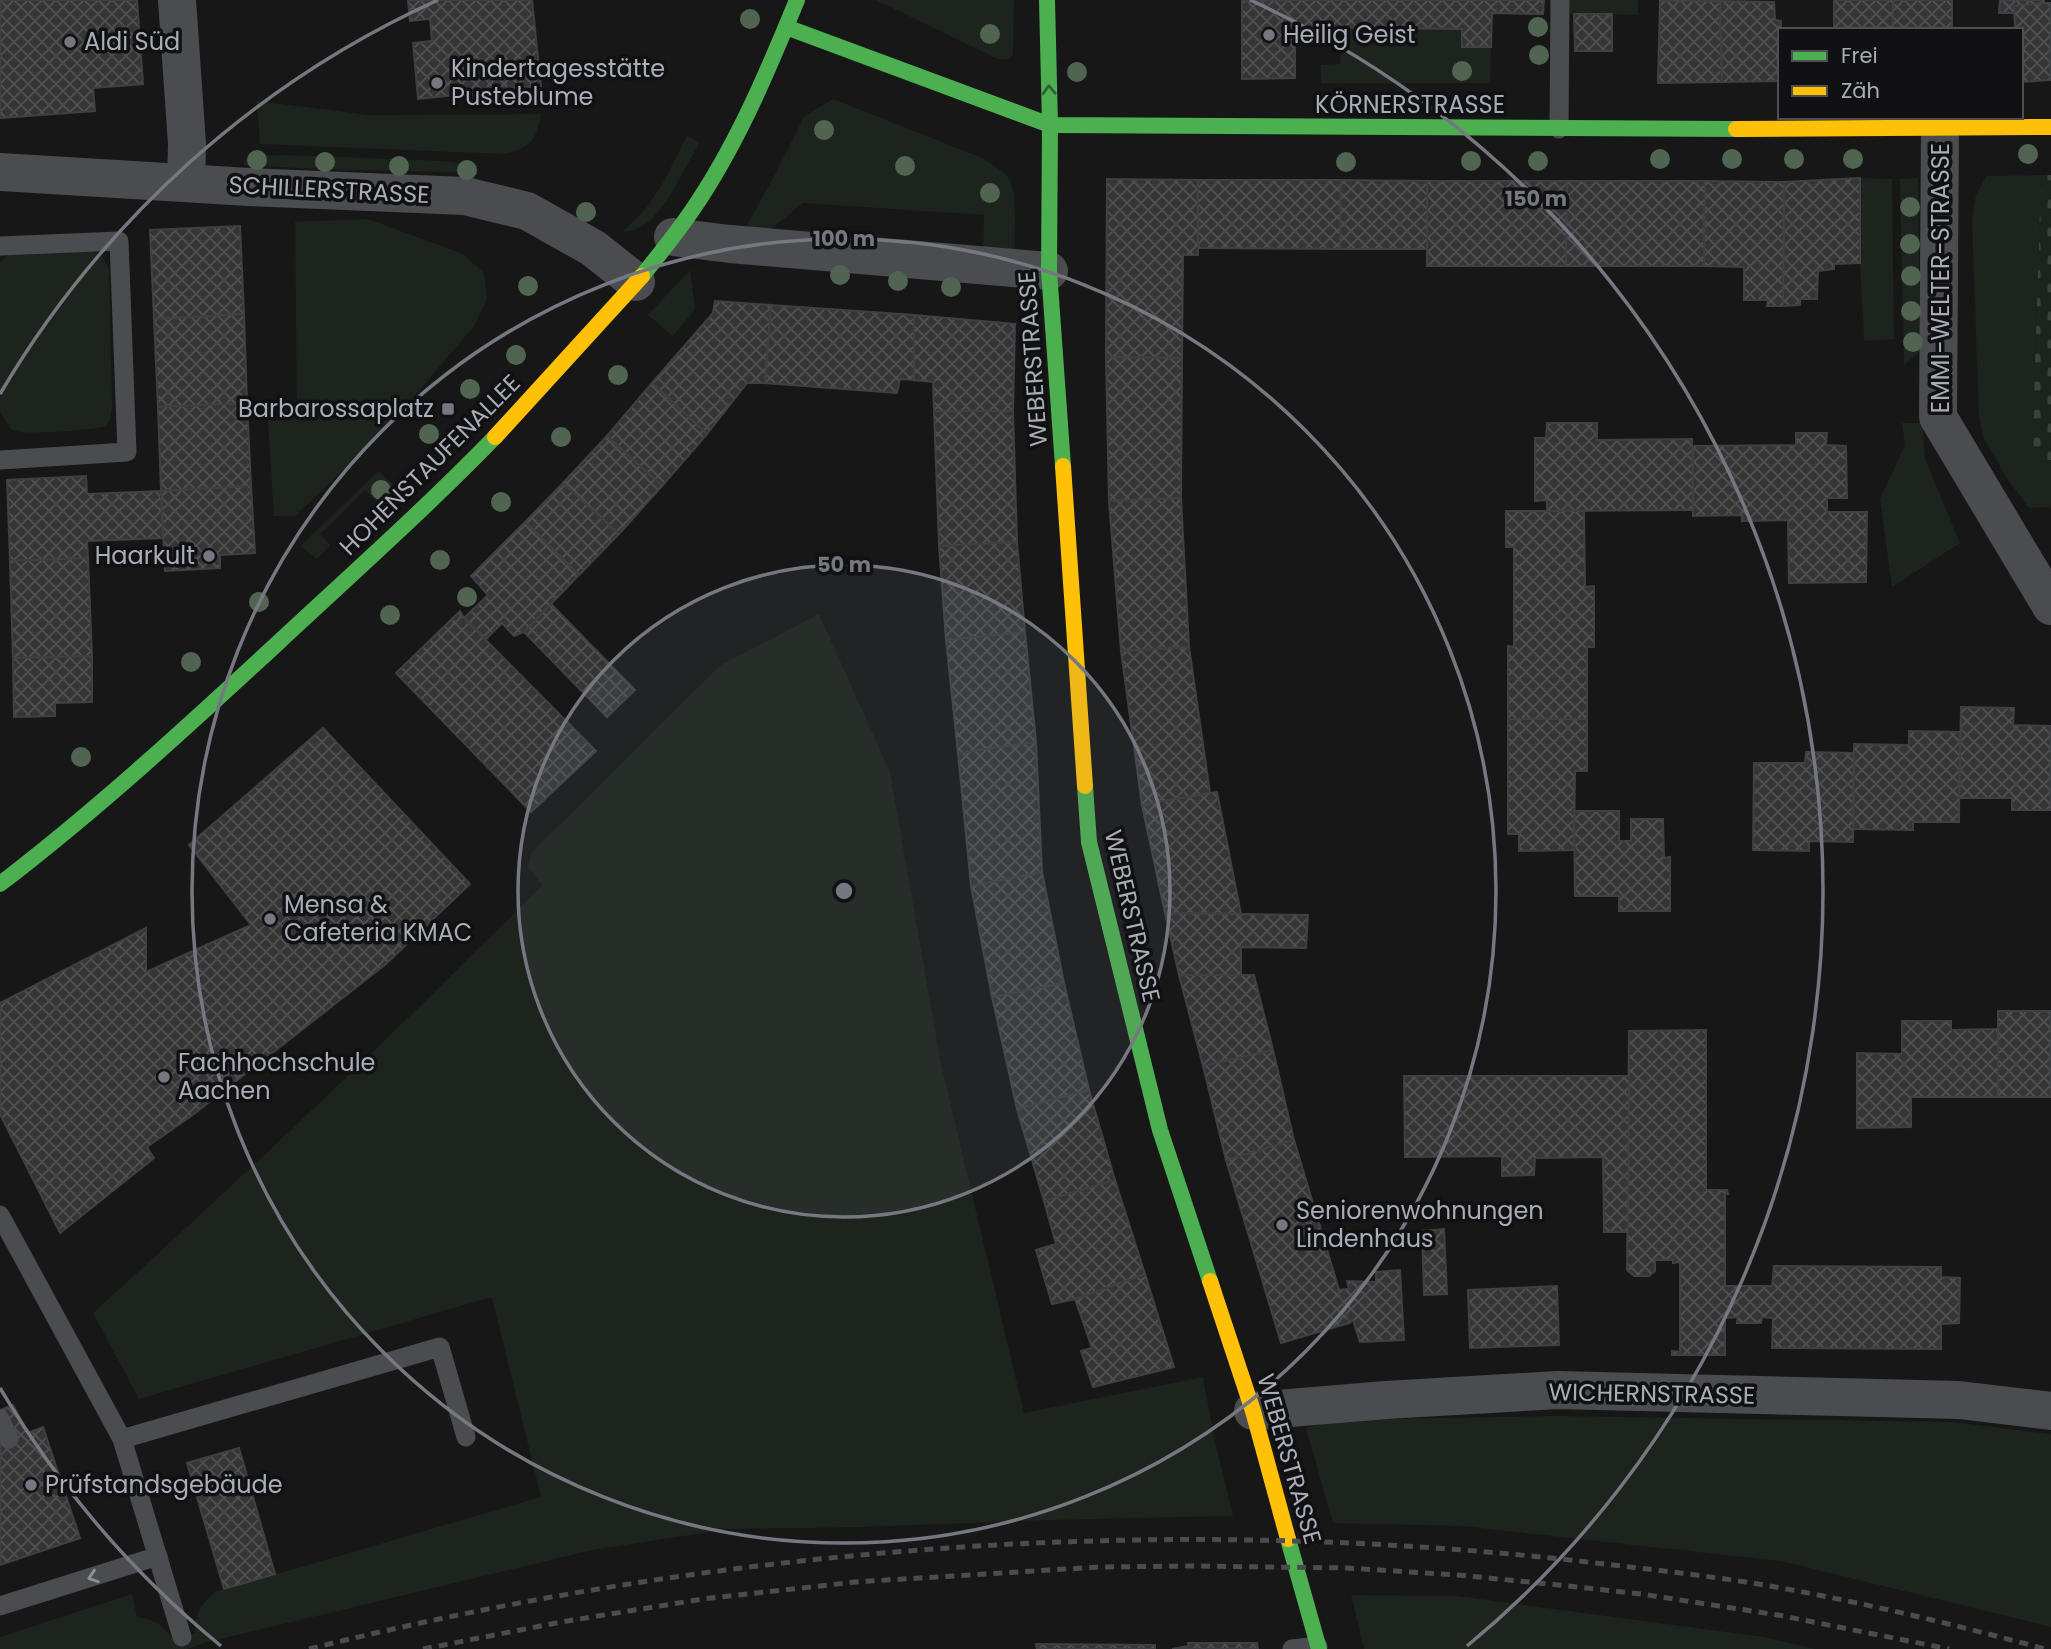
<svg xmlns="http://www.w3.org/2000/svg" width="2051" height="1649" viewBox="0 0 2051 1649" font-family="Poppins,sans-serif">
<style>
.grass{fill:#1d241e}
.cemetery{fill:url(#cemetery-stones)}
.building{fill:url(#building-cross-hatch);stroke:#3f4043;stroke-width:2}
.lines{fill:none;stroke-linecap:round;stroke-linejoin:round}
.lane{stroke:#4b4c50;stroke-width:19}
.street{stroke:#4b4c50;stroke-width:38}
.fast{stroke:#4caf50;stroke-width:16}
.slow{stroke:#ffc107;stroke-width:16}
.rail{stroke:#4b4c4f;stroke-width:5;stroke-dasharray:9 7;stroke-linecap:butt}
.tree{fill:#506451}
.oneway{stroke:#2e6032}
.oneway2{stroke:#8c9099}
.ring{fill:none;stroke:#757880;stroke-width:3.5}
.poi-dot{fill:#757880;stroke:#111113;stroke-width:2.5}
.labels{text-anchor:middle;stroke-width:7;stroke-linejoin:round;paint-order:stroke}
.poi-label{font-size:24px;fill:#a8adb8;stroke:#111113;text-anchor:start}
.street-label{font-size:24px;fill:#a8adb8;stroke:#111113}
.centre{fill:#757880;stroke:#111113;stroke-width:3.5}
.ring-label{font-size:21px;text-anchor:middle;font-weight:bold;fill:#757880;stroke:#111113;stroke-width:7;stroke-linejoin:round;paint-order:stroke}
</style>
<defs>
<pattern id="cemetery-stones" width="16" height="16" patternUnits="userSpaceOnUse" patternTransform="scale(1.75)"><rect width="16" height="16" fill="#1d241e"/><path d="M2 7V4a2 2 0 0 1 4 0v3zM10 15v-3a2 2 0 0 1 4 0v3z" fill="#3b413d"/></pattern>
<pattern id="building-cross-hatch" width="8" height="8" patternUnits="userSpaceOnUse" patternTransform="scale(1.75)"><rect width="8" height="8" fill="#353536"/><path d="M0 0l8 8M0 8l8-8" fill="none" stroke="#4f5051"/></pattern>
</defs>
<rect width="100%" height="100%" fill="#171717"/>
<!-- grass -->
<g class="grass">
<polygon points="876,0 1014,0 1013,55 1010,59 998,59"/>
<polygon points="1569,0 1638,0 1638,15 1569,14"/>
<polygon points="1342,28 1462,29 1462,47 1491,47 1490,83 1321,83 1321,65 1340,64"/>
<path d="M833,99L982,158C991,164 1003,170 1009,179C1018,192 1014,230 1015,247L1012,252H983L984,215L803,203L765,234L750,231L747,225L770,184L804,117Z"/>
<path d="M257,101L369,115L541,114C536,141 531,147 505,154L260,144Z"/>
<path d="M687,136L700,142C685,167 670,203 648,222C641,228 631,231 622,233L647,207L663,183Z"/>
<polygon points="285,155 444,161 477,166 477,174 451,172 314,169 244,165 247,156"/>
<polygon points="2041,175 2032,461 2051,460 2051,509 2049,507 2029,508 2006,477 1984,438 1979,419 1972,220 1976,195 1986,176"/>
<polygon points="1860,178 1892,179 1894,339 1864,341 1860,263"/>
<polygon points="1918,178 1920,351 1904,365 1900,179"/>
<polygon points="368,219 463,254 484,273 487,299 474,326 387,428 295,516 274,516 267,405 297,403 295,222"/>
<path d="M84,247L103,258L109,270L112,407L110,420L106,426C92,430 24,436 13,430C7,426 4,418 0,412V262L12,251Z"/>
<polygon points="690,270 695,309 673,336 648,315"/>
<polygon points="1902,423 1922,423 1925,459 1960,543 1892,587 1880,499 1905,445"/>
<polygon points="378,471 399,490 383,507 365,490 320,534 330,545 317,559 301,546"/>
<path d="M819,614L890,772L941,1064L1024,1413L1203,1377L1215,1442L1233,1516L1049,1520L863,1527L729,1529L592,1550L204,1643L187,1649H0V1637L132,1594L137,1617C155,1619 164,1626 174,1640L195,1633C194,1614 201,1604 215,1592L541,1497L492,1297L139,1399L93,1313C246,1174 397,1032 542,885L528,867L531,853L721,665Z"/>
<polygon points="1554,1416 1953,1422 2051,1434 2051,1627 1781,1561 1461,1526 1333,1523 1306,1428 1338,1420"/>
<polygon points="1351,1595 1457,1596 1764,1637 1815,1649 1364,1649"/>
</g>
<!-- cemetery -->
<polygon class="cemetery" points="2041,175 2051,175 2051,460 2032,461"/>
<!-- building -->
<g class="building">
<polygon points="0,0 137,0 143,84 93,88 95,111 0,118"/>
<polygon points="408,0 532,0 541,86 497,90 498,99 466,102 466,94 418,99 413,43 432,41 430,19 410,21"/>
<polygon points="1292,0 1544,0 1543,14 1492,13 1491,47 1462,47 1462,29 1295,27 1295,78 1242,79 1242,1"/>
<rect x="1834" y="0" width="59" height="30"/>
<rect x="1893" y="0" width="59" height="30"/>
<polygon points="2000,0 2044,0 2044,3 2014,6 2015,13 1999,13"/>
<polygon points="1660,1 1720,1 1722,82 1658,83"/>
<polygon points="1720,1 1774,2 1775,20 1781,21 1780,81 1722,82"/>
<polygon points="2044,3 2051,3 2051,80 2021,82 2021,30 2015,30 2014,6"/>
<polygon points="1574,14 1612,14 1612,51 1575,51"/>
<polygon points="1860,178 1860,263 1834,264 1834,269 1818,271 1817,299 1800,299 1800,305 1783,306 1784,182"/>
<polygon points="1107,179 1198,180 1198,255 1183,255 1182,358 1106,357"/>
<polygon points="1198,180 1341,180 1340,249 1198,248"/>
<polygon points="1341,180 1427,181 1427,249 1340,249"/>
<polygon points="1427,181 1567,181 1566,266 1427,266"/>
<polygon points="1567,181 1705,181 1704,266 1566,266"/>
<polygon points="1705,181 1784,182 1783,306 1767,306 1768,300 1744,300 1744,267 1704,266"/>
<polygon points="240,226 244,314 154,319 150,230"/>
<polygon points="715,301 771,305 765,383 747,383 707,434 652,383 713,313"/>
<polygon points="771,305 914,315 914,380 900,379 897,393 765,383"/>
<polygon points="244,314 247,403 158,407 154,319"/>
<polygon points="914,315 1015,324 1013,411 934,411 933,382 914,380"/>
<polygon points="1106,357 1182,358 1181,498 1109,501"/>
<polygon points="652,383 707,434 662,486 607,436"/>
<polygon points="247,403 251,486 161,491 158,407"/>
<polygon points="934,411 1013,411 1017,542 939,546"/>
<polygon points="1547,423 1597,423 1597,440 1692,439 1693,510 1547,511 1547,500 1535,501 1535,438 1546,438"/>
<polygon points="1796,433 1827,433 1826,445 1846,446 1847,498 1827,498 1827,512 1867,512 1866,582 1789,583 1788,520 1742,521 1742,515 1693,516 1693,446 1796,445"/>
<polygon points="607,436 662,486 619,534 563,483"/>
<polygon points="86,476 87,494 161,491 163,538 87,541 88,558 10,561 7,480"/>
<polygon points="563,483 619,534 579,575 525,522"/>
<polygon points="251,486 255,553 220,555 220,568 165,571 161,491"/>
<polygon points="1181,498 1189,647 1121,651 1109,501"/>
<polygon points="1506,511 1584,511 1585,587 1594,586 1594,647 1587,647 1587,719 1508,719 1508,646 1514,647 1514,547 1506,547"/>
<polygon points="525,522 579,575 524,632 514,636 502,623 486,639 464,618 488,595 471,576"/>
<polygon points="1017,542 1025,632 946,640 939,546"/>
<polygon points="88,558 92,656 13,658 10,561"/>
<polygon points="551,604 635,690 607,717 524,632"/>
<polygon points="460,611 464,618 596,751 531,812 396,673"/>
<polygon points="1025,632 1036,742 958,753 946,640"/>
<polygon points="1189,647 1210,793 1142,805 1121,651"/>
<polygon points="92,656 92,702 55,703 55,716 14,717 13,658"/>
<polygon points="1961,707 2014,708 2013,725 2051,726 2051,810 2012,810 2012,798 1959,798"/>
<polygon points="1508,719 1587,719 1587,771 1575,771 1574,850 1519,851 1519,834 1508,834"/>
<polygon points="323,728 470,884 386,964 194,1114 147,1147 154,1158 60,1233 0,1114 0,1003 146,928 146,972 251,925 189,845"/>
<polygon points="1909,731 1960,732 1959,822 1913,822 1913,830 1853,829 1854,744 1909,745"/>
<polygon points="1036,742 1042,872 971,886 958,753"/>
<polygon points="1806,752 1854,753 1853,842 1809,841 1809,851 1753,850 1754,763 1805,763"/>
<polygon points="1217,792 1241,914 1165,913 1142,805"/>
<polygon points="1574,811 1619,811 1619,841 1631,841 1631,819 1663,819 1664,858 1670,857 1670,911 1619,911 1619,896 1575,896"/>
<polygon points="1042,872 1064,983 992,997 971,886"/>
<polygon points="1165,913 1308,915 1306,948 1241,947 1241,975 1179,975"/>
<polygon points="1179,975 1254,975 1273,1050 1203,1066"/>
<polygon points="1064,983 1089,1090 1017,1109 992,997"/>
<rect x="1998" y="1011" width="53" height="86"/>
<polygon points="1902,1021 1951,1021 1951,1030 1998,1029 1998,1097 1911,1097 1911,1127 1857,1128 1857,1053 1902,1054"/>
<polygon points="1706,1030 1706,1190 1727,1190 1728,1194 1725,1194 1725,1286 1772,1286 1774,1266 1941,1267 1941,1277 1960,1278 1959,1323 1941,1324 1941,1349 1772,1348 1773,1318 1762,1317 1761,1323 1737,1323 1738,1317 1725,1318 1725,1355 1672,1355 1672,1351 1680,1352 1680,1262 1673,1263 1673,1260 1655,1260 1655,1271 1649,1276 1634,1276 1627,1270 1629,1031"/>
<polygon points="1273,1050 1294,1140 1226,1160 1203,1066"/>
<polygon points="1404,1076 1629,1076 1628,1232 1604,1232 1603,1157 1535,1158 1534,1175 1502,1176 1502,1156 1405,1157"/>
<polygon points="1089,1090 1115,1180 1044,1201 1017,1109"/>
<polygon points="1294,1140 1349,1323 1281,1343 1226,1160"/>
<polygon points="1115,1180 1145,1274 1075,1299 1052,1304 1036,1250 1056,1244 1044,1201"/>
<polygon points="1444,1229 1447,1294 1424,1295 1422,1231"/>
<polygon points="1400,1270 1404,1340 1360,1342 1353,1320 1349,1323 1338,1290 1349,1289 1347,1281 1376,1282 1376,1272"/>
<polygon points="1145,1274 1174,1367 1093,1387 1081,1351 1092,1348 1075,1299"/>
<polygon points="1557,1286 1559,1345 1470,1348 1468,1290"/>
<polygon points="13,1405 28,1433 43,1427 80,1538 0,1565 0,1410"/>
<polygon points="239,1448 275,1574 224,1589 187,1463"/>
<polygon points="1188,1643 1257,1643 1258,1649 1172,1649 1189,1646"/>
<polygon points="1036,1644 1155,1645 1155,1649 1037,1649"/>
</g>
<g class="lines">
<!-- lane -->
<g class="lane">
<polyline points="1559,129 1560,0"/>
<polyline points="0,246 119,241 127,452 0,460"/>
<polyline points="0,1215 122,1439 182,1637"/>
<polyline points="0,1419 9,1439"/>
<polyline points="122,1439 440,1347 466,1437"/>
<polyline points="0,1606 158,1556"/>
<polyline points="1292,1649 1318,1646"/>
</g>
<!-- street -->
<g class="street">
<polyline points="177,0 187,144 186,183"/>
<polyline points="1940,129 1938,417 2051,606"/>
<polyline points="0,172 249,187 465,196 527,211 593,248 636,282"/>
<polyline points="673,237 730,244 1049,271"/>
<polyline points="1253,1411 1386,1400 1558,1390 1959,1400 2051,1411"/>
</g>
<!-- fast -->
<g class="fast">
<polyline points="1047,0 1050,125 1049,271 1063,466"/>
<polyline points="786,27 1050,125 1736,129"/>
<path d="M642,276C659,255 676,234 691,212C736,147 767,73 797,0"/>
<polyline points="1085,786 1089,842 1160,1130 1210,1281"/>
<path d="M0,884C98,809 189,725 280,641C352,574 426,508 495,437"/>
<polyline points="1288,1539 1319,1649"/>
</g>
<!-- slow -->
<g class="slow">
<polyline points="1736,129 2051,127"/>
<polyline points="495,437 642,276"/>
<polyline points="1063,466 1085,786"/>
<polyline points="1210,1281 1253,1411 1288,1539"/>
</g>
<!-- rail -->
<g class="rail">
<path d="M309,1649C730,1544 1173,1512 1604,1564C1665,1571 1727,1578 1787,1589C1874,1605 1960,1626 2045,1649"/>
<polyline points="423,1649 561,1622 703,1599 855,1582 1100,1567 1192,1566 1348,1568 1458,1575 1549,1584 1641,1594 1778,1615 1949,1649"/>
</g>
</g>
<!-- trees -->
<g class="tree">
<circle cx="750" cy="19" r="10"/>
<circle cx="1538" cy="27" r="10"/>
<circle cx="990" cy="34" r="10"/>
<circle cx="1539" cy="55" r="10"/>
<circle cx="1462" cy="71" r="10"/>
<circle cx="1077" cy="72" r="10"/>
<circle cx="824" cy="130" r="10"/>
<circle cx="2028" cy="154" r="10"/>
<circle cx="1660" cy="159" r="10"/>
<circle cx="1732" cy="159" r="10"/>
<circle cx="1794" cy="159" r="10"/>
<circle cx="1853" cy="159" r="10"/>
<circle cx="257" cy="160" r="10"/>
<circle cx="1471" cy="161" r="10"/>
<circle cx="1538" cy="161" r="10"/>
<circle cx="325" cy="162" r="10"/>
<circle cx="1346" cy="162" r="10"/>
<circle cx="399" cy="166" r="10"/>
<circle cx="905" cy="166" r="10"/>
<circle cx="467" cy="170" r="10"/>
<circle cx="990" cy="193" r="10"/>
<circle cx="1910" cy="207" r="10"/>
<circle cx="586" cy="212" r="10"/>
<circle cx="1910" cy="244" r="10"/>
<circle cx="840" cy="275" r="10"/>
<circle cx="1911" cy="276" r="10"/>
<circle cx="898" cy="281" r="10"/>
<circle cx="528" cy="286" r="10"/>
<circle cx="951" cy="287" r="10"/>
<circle cx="1911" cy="311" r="10"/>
<circle cx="1913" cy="342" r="10"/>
<circle cx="516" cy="355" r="10"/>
<circle cx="618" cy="375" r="10"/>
<circle cx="470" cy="389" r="10"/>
<circle cx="429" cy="434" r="10"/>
<circle cx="561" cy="437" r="10"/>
<circle cx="381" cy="490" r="10"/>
<circle cx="501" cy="502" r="10"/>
<circle cx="440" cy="560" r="10"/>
<circle cx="467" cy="597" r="10"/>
<circle cx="259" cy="602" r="10"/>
<circle cx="390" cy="615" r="10"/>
<circle cx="191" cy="662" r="10"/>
<circle cx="81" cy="757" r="10"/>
</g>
<!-- one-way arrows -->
<defs><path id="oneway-chevron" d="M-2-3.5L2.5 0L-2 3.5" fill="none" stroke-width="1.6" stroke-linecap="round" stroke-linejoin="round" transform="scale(1.75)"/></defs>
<use class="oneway" href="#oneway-chevron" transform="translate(1049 90) rotate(-92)"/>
<use class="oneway2" href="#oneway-chevron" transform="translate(93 1577) rotate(162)"/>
<!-- distance rings -->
<circle cx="844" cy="891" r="326" fill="#757880" fill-opacity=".12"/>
<g class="ring">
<circle cx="844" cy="891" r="326"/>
<circle cx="844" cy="891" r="652"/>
<path d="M221 1646A979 979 0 0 1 0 1388M0 394A979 979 0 0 1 438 0M1250 0A979 979 0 0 1 1467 1646"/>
</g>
<!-- markers -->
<g class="poi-dot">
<circle cx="1269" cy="35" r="7"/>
<circle cx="70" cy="42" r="7"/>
<circle cx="437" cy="83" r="7"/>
<rect x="441" y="402" width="14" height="14" rx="3.5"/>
<circle cx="209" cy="556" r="7"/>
<circle cx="270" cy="919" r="7"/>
<circle cx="164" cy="1077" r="7"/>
<circle cx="1282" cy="1225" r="7"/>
<circle cx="31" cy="1485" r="7"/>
</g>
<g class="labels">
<!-- poi labels -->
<g class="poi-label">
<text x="1283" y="43">Heilig Geist</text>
<text x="84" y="50">Aldi Süd</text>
<text x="451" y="77">Kindertagesstätte<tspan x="451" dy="28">Pusteblume</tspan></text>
<text x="434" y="417" text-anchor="end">Barbarossaplatz</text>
<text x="195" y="564" text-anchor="end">Haarkult</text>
<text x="284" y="913">Mensa &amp;<tspan x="284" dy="28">Cafeteria KMAC</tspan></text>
<text x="178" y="1071">Fachhochschule<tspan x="178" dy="28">Aachen</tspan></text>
<text x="1296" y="1219">Seniorenwohnungen<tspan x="1296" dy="28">Lindenhaus</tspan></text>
<text x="45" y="1493">Prüfstandsgebäude</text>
</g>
<!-- street labels -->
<g class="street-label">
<text x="1410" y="113">KÖRNERSTRASSE</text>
<text transform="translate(329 190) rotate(3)" y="8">SCHILLERSTRASSE</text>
<text transform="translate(1941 278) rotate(-90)" y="8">EMMI-WELTER-STRASSE</text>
<text transform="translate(1033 359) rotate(-94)" y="8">WEBERSTRASSE</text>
<text transform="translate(430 465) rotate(-45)" y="8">HOHENSTAUFENALLEE</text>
<text transform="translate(1132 916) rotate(77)" y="8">WEBERSTRASSE</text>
<text transform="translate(1652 1394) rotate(1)" y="8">WICHERNSTRASSE</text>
<text transform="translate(1289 1459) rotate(74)" y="8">WEBERSTRASSE</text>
</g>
</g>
<circle cx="844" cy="891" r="10" class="centre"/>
<g class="ring-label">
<text x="1536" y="206">150 m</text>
<text x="844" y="246">100 m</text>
<text x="844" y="572">50 m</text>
</g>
<!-- legend -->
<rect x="1778" y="28" width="245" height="91" fill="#111113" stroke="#4d4f55" stroke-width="2"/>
<rect x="1792" y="51" width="35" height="10" fill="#4caf50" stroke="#4d4f55" stroke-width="2"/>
<text x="1841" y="63" font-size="21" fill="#a8adb8">Frei</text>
<rect x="1792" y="86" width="35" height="10" fill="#ffc107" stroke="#4d4f55" stroke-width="2"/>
<text x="1841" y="98" font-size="21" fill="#a8adb8">Zäh</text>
</svg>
